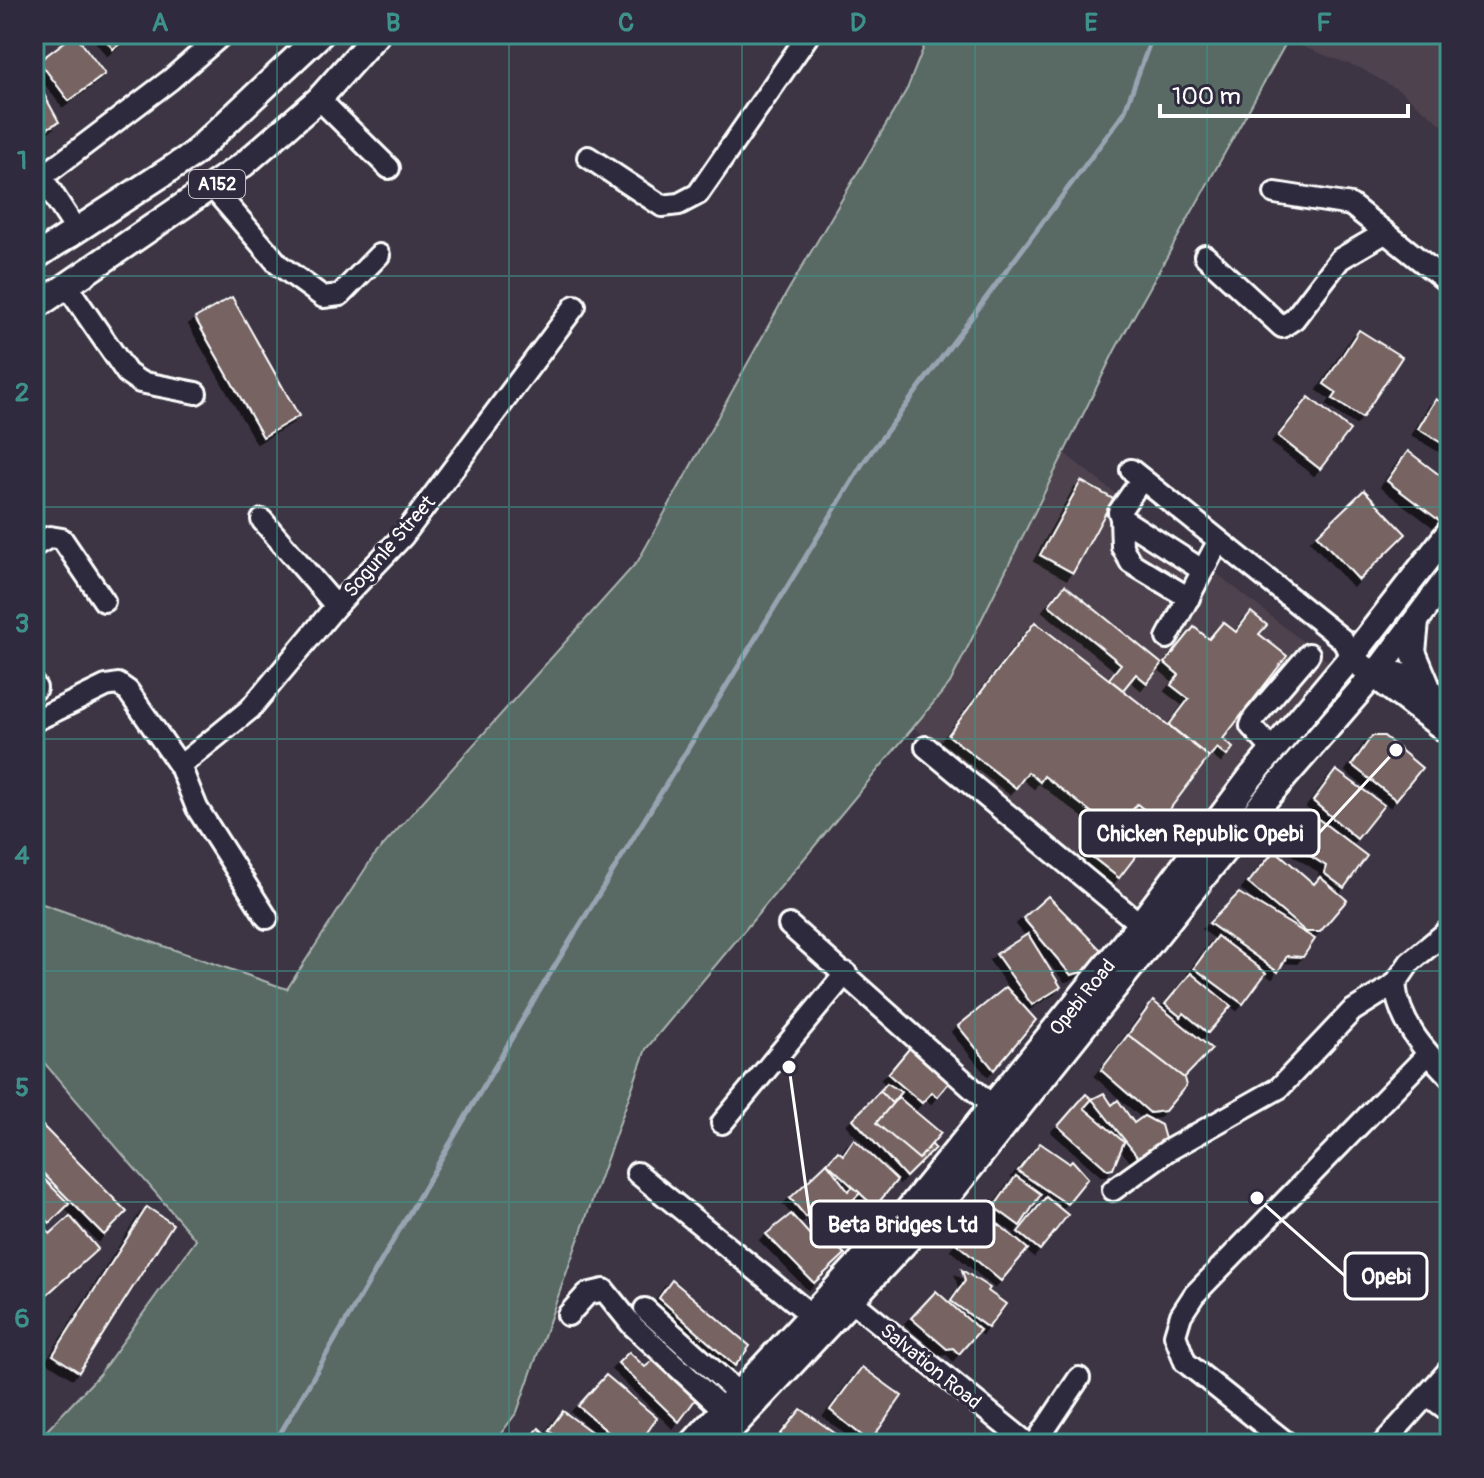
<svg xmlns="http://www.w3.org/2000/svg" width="1484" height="1478" viewBox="0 0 1484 1478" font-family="Pangolin,sans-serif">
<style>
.built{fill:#4e434d}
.green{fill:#596b64;stroke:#acb5b2;stroke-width:2}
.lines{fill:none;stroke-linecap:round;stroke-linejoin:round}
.stream{stroke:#98a4b2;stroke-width:5}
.building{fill:#766362;stroke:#fff;stroke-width:2;filter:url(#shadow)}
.minor-casing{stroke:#fff;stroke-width:26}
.major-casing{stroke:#fff;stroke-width:30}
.minor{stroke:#2f2a3d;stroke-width:20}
.major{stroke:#2f2a3d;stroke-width:24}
.grid{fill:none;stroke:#3f918b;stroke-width:2;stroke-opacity:0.55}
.labels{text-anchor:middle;stroke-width:7;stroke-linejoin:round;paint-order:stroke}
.shield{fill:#2f2a3d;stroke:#c1bfc5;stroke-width:2}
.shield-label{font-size:18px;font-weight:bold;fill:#fff}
.street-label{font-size:20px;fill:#fff;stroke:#2f2a3d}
.leader{fill:none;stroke:#fff;stroke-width:3}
.callout-dot{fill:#fff;stroke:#2f2a3d;stroke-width:3}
.callout{fill:#2f2a3d;stroke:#fff;stroke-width:3}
.callout-label{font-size:22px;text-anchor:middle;font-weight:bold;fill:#fff}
.neatline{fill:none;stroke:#3f918b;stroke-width:3}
.grid-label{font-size:26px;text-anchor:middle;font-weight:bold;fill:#3f918b}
</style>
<defs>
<filter id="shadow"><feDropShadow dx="-6" dy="6" stdDeviation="0" flood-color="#0009"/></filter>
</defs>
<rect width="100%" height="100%" fill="#3d3544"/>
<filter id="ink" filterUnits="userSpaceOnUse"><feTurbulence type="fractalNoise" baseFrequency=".0125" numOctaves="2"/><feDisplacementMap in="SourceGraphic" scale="16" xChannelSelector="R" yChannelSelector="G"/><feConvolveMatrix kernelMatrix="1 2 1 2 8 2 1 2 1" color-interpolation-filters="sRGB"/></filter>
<g filter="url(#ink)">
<!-- built -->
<g class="built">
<polygon points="1291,34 1450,34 1450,131 1400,91 1360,68 1289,42"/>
<polygon points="1064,453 1330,663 1135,909 913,727 950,683"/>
</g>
<!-- green -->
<polygon class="green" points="929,34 1291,34 1115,350 950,683 646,1049 517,1412 493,1444 34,1444 98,1376 196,1240 34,1051 34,901 287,989 373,857 638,561 786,294 907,89"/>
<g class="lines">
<!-- stream -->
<polyline class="stream" points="274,1444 537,995 863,463 1124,113 1153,34"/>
</g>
<!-- building -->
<g class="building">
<polygon points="75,34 105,74 69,101 39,61"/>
<polygon points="101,34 133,34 113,49"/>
<polygon points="34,76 59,122 40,132 34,121"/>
<polygon points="232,297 299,416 263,437 195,318"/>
<polygon points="1359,330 1402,357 1362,418 1333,399 1337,393 1324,384"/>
<polygon points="1309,397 1350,430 1320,469 1278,436"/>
<polygon points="1436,399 1450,408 1450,448 1418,429"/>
<polygon points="1408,451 1450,483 1450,509 1440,521 1387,481"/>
<polygon points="1081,481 1113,499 1073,573 1040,555"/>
<polygon points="1364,490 1406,534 1359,580 1317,535"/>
<polygon points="1065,585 1162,664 1147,683 1136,674 1123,690 1109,679 1121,664 1049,605"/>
<polygon points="1251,612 1267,625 1259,634 1287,656 1223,739 1233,748 1227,756 1217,748 1209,757 1169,725 1189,699 1171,685 1179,675 1165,663 1194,627 1209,639 1223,622 1236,632"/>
<polygon points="1035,622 1209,757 1160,822 1137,804 1128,816 1152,835 1119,878 1086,852 1099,837 1090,831 1100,819 1044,776 1040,782 1028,772 1016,788 948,735"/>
<polygon points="1372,736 1384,736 1422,768 1396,800 1352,765"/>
<polygon points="1336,770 1384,805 1357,839 1313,801"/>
<polygon points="1317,818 1367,856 1344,888 1324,873 1326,866 1295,846"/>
<polygon points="1275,850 1314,884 1320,877 1347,900 1320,932 1306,932 1248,883"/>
<polygon points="1239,893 1315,939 1303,957 1287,956 1278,972 1209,923"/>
<polygon points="1048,896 1103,952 1085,971 1071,975 1023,918"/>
<polygon points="1028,934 1061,987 1032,1005 996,954"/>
<polygon points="1217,936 1266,973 1243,1004 1194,968"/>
<polygon points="1191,973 1231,1006 1208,1033 1184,1013 1181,1017 1165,1004"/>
<polygon points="1006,987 1036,1020 994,1070 958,1026"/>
<polygon points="1153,1001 1212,1049 1184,1078 1128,1035"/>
<polygon points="1128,1035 1184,1078 1186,1086 1165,1111 1150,1113 1101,1070"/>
<polygon points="913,1044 953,1078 937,1097 932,1092 922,1103 888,1074"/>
<polygon points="887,1083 901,1092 870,1129 857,1117"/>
<polygon points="880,1091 935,1148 906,1177 853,1119"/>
<polygon points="1104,1093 1112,1105 1118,1100 1134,1123 1144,1116 1161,1125 1165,1139 1139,1158 1092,1099"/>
<polygon points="1086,1094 1092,1099 1084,1108 1124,1142 1113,1169 1108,1170 1058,1126"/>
<polygon points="898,1097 941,1133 919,1159 876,1123"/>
<polygon points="34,1117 127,1212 104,1235 34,1164"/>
<polygon points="854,1139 897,1180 875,1207 827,1163 838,1151 843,1155"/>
<polygon points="1040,1143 1069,1163 1072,1160 1088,1178 1067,1204 1018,1171"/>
<polygon points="827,1163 848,1191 853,1187 860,1193 852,1201 870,1219 843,1246 812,1212 806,1217 790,1198"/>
<polygon points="34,1169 69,1204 50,1223 34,1207"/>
<polygon points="1016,1176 1041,1194 1020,1226 994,1207"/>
<polygon points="1046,1197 1068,1215 1040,1250 1018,1232"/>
<polygon points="147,1207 173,1224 79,1372 53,1355"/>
<polygon points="984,1212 1028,1249 1001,1281 957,1244"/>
<polygon points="791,1214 810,1235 817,1229 845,1254 814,1283 766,1234"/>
<polygon points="70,1216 98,1249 34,1306 34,1222 37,1219 50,1234"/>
<polygon points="962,1270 990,1288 988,1291 1006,1304 988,1328 951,1301 965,1281"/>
<polygon points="672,1280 750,1346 735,1366 659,1298"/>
<polygon points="936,1291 980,1330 959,1354 953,1348 947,1349 911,1318"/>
<polygon points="629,1352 645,1367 655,1359 705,1386 679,1422 618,1363"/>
<polygon points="862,1367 902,1396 870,1442 830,1410"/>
<polygon points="606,1375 657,1418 639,1444 622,1444 578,1406"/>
<polygon points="801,1409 850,1444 792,1444 780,1435"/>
<polygon points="563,1411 608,1444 568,1444 549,1430"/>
<polygon points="539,1428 556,1444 525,1444"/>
</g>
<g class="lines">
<defs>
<g id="minor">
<polyline points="319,99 389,168"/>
<polyline points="588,157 662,206 679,204 698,194 809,34"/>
<polyline points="34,165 76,230"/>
<polyline points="42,177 170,80 223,34"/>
<polyline points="212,187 279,265 323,297 340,295 379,255"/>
<polyline points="1275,193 1351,205 1450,284"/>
<polyline points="1205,256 1282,327 1294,319 1340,259 1383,234"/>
<polyline points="67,286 127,373 140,382 196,393"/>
<polyline points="1131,470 1343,640 1351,657"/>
<polyline points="1142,479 1119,512 1121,518 1202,570"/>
<polyline points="1121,518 1122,547 1131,563 1189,598"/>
<polyline points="262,520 336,606"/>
<polyline points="34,546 50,537 62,539 104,601"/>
<polyline points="1167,638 1218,542"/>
<polyline points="34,685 36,688"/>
<polyline points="34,721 106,686 118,684 128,691 180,766 197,808 267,918"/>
<polyline points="926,747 1140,924"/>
<polyline points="1273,750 1251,726 1254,718 1309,654"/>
<polyline points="180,766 250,709 336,606 403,536 575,306"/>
<polyline points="789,925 993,1107"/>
<path d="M1450,929L1410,962L1395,984C1399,1023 1424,1050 1450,1077"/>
<polyline points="722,1123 846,973"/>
<polyline points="637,1173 810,1314"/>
<polyline points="1113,1190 1167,1151 1279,1088 1352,1011 1395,984"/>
<polyline points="842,1293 1028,1444"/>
<polyline points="645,1309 738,1393"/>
<polyline points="568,1315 587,1294 604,1290 633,1326 723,1409"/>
<polyline points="1429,1396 1450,1412"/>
<polyline points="1035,1444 1079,1378"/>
<polyline points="1288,1444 1185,1362 1175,1335 1181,1315 1194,1295 1428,1054"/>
<polyline points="1383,1444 1450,1369"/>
</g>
<g id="major">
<polyline points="34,258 192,155 321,34"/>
<polyline points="34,308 244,164 319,99 377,34"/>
<polyline points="1416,622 1413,652 1431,695"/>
<polyline points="1362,666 1450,733"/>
<polyline points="1399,675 1450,710"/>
<polyline points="692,1444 907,1211 1140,924 1250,778 1362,644 1450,531"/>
<polyline points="717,1444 943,1202 1264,801 1384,663 1450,575"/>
</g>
</defs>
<!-- minor casing -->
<use href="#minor" class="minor-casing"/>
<!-- major casing -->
<use href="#major" class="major-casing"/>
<!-- minor -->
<use href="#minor" class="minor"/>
<!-- major -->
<use href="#major" class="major"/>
</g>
</g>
<!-- grid -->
<path class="grid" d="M277,34V1444M509,34V1444M742,34V1444M975,34V1444M1207,34V1444M34,276H1450M34,507H1450M34,739H1450M34,971H1450M34,1202H1450"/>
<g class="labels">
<!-- shield labels -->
<rect class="shield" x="189" y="170" width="56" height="28" rx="6"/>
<g class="shield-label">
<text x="217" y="190">A152</text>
</g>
<!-- street labels -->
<g class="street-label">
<text transform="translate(389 546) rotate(-49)" y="7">Sogunle Street</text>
<text transform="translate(1082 997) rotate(-51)" y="7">Opebi Road</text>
<text transform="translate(931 1366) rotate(39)" y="7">Salvation Road</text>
</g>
</g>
<!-- callouts -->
<path class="leader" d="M1396 750L1319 833M789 1067L811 1224M1257 1198L1345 1276"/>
<g class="callout-dot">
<circle cx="1396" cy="750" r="8"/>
<circle cx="789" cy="1067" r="8"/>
<circle cx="1257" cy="1198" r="8"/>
</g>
<g class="callout">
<rect x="1080" y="810" width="239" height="46" rx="8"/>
<rect x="811" y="1201" width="183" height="46" rx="8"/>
<rect x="1345" y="1253" width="82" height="46" rx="8"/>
</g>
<g class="callout-label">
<text x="1200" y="841">Chicken Republic Opebi</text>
<text x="903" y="1232">Beta Bridges Ltd</text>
<text x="1386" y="1284">Opebi</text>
</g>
<!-- margin -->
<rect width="1484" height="1478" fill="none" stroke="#2f2a3d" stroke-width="88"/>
<!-- scale -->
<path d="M1160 104v12h248v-12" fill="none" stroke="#ffffff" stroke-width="4"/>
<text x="1172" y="104" font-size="24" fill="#ffffff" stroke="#2f2a3d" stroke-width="6" paint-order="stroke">100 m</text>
<rect x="44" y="44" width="1396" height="1390" class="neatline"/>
<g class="grid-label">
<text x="160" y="31">A</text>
<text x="393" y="31">B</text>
<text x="626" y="31">C</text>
<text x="858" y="31">D</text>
<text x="1091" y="31">E</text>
<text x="1324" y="31">F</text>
<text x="22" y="169">1</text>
<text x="22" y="401">2</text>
<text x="22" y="632">3</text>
<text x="22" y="864">4</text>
<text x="22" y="1096">5</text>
<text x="22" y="1327">6</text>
</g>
</svg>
